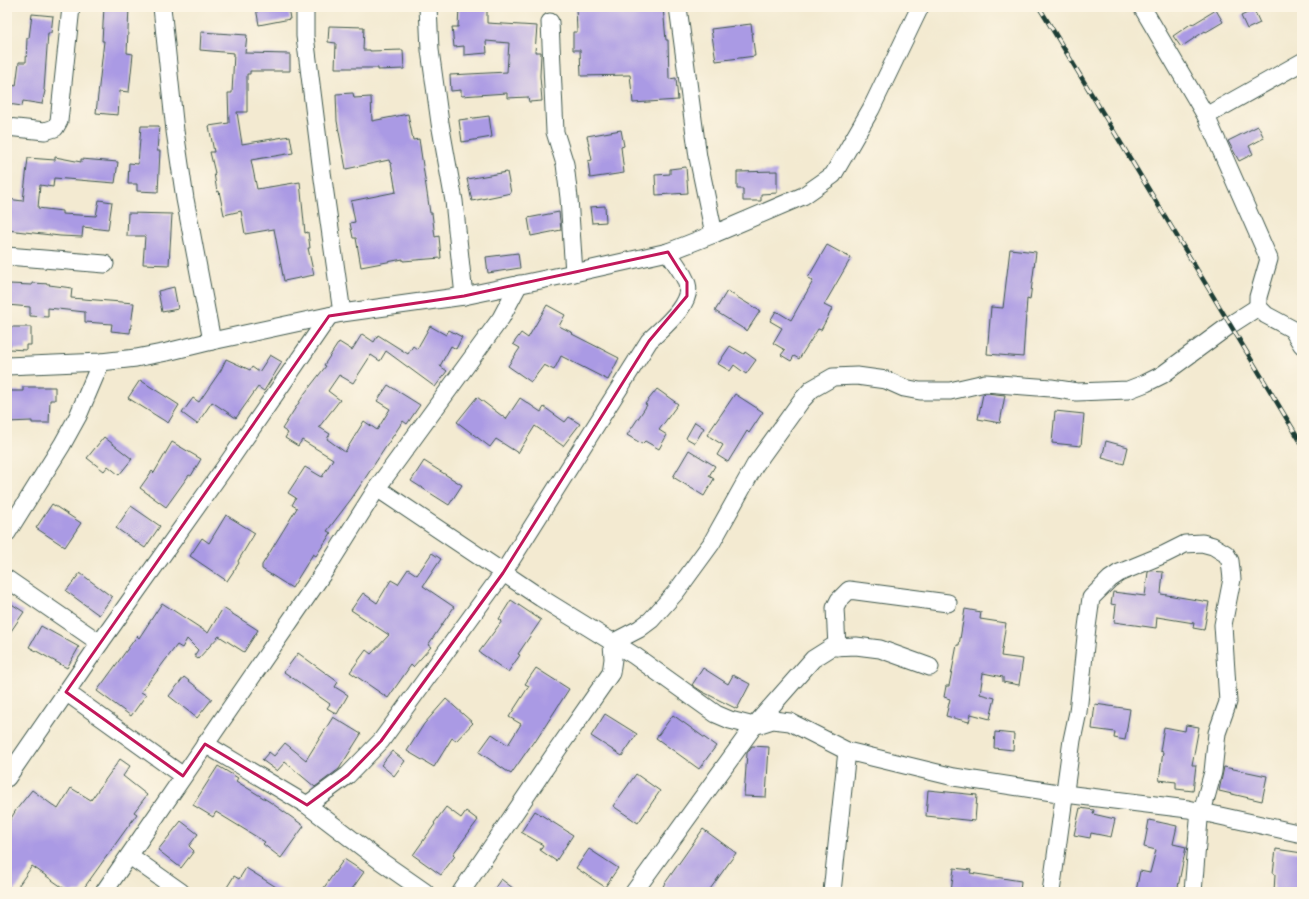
<svg xmlns="http://www.w3.org/2000/svg" width="1309" height="899" viewBox="0 0 1309 899" font-family="Cardo,serif">
<style>
.building{fill:#aa9ae4}
.lines{fill:none;stroke-linecap:round;stroke-linejoin:round}
.minor-casing{stroke:#3f574c;stroke-width:19}
.minor{stroke:#fff;stroke-width:17}
.rail-casing{stroke:#1f3d34;stroke-width:4.5}
.rail{stroke:#fcf5e5;stroke-width:3;stroke-dasharray:9;stroke-linecap:butt}
.marked{fill:none;stroke:#c2185b;stroke-width:3;stroke-linejoin:round}
</style>
<rect width="100%" height="100%" fill="#fcf5e5"/>
<filter id="ink" filterUnits="userSpaceOnUse"><feTurbulence type="fractalNoise" baseFrequency=".025" numOctaves="2"/><feDisplacementMap in="SourceGraphic" scale="8" xChannelSelector="R" yChannelSelector="G"/><feConvolveMatrix kernelMatrix="1 2 1 2 8 2 1 2 1" color-interpolation-filters="sRGB"/></filter>
<filter id="wash" filterUnits="userSpaceOnUse"><feTurbulence type="fractalNoise" baseFrequency=".012" numOctaves="4" result="noise"/><feDisplacementMap in="SourceGraphic" scale="16" xChannelSelector="R" yChannelSelector="G"/><feGaussianBlur stdDeviation="0.9" result="paint"/><feColorMatrix in="noise" values="0 0 0 0 0 0 0 0 0 0 0 0 0 0 0 0 0 1.4 0 .05"/><feComposite in="paint" operator="in"/></filter>
<g filter="url(#wash)">
<rect width="100%" height="100%" fill="#f3ead1"/>
<g id="blocks">
<!-- building -->
<g class="building">
<polygon points="104,7 129,7 127,53 133,54 129,92 120,91 118,115 96,113 104,41 102,41"/>
<polygon points="263,7 288,7 290,19 259,25 256,8"/>
<polygon points="459,7 487,7 487,23 537,26 535,52 541,52 540,76 542,101 529,102 528,97 507,98 507,93 461,96 461,90 451,91 450,75 507,72 509,43 486,41 487,53 464,55 464,46 454,47 452,27 458,27"/>
<polygon points="576,7 663,7 666,40 668,40 669,79 676,78 678,100 633,103 630,75 581,76 580,50 573,50 573,32 577,32"/>
<polygon points="1216,10 1223,22 1206,32 1205,31 1181,47 1173,36 1192,23 1193,24"/>
<polygon points="1254,10 1260,23 1247,29 1241,16"/>
<polygon points="32,14 53,16 51,33 48,33 44,90 45,91 42,104 23,101 22,106 8,104 11,85 16,86 19,62 26,62 27,38 29,38"/>
<polygon points="751,24 755,56 716,61 711,29"/>
<polygon points="329,26 364,27 363,50 370,50 370,51 403,50 404,69 378,70 378,68 335,68 336,43 328,42"/>
<polygon points="201,32 247,35 245,53 290,54 290,71 250,71 250,74 247,74 247,112 237,112 242,144 290,136 293,153 251,160 257,189 300,182 305,233 308,232 310,248 308,248 314,275 284,281 274,229 245,234 241,211 224,215 219,191 217,192 214,173 215,173 210,152 214,152 209,126 229,123 228,93 232,93 234,53 200,50"/>
<polygon points="353,93 354,98 371,97 372,121 408,114 413,140 419,139 430,213 432,213 435,237 439,236 441,258 403,261 403,259 361,267 356,238 353,238 350,223 355,222 351,201 396,192 391,163 390,163 389,160 346,169 337,121 336,94"/>
<polygon points="489,116 492,137 462,142 459,120"/>
<polygon points="141,126 159,126 157,151 160,151 158,192 137,191 137,184 128,184 129,163 138,164"/>
<polygon points="1258,126 1264,138 1249,146 1253,154 1239,161 1228,141"/>
<polygon points="621,130 624,146 621,147 624,173 590,178 588,161 592,160 587,136"/>
<polygon points="55,157 81,162 81,159 118,162 115,183 54,178 53,187 40,185 38,208 62,211 62,214 96,216 99,200 112,202 108,230 83,227 82,237 60,236 7,230 7,199 23,201 28,158 55,160"/>
<polygon points="686,167 688,193 656,195 655,175 670,174 670,169"/>
<polygon points="777,171 777,193 761,194 761,201 743,201 743,189 737,189 737,172"/>
<polygon points="507,172 511,193 472,201 467,179"/>
<polygon points="605,206 606,222 592,223 590,207"/>
<polygon points="559,212 561,230 531,236 528,218"/>
<polygon points="128,213 172,214 169,265 143,264 145,236 127,236"/>
<polygon points="827,245 851,258 824,305 832,309 821,330 818,329 799,359 794,356 791,361 781,355 785,350 773,343 782,328 770,321 776,311 791,320 813,281 808,278"/>
<polygon points="1010,249 1036,252 1030,300 1027,299 1023,357 987,354 991,307 1003,308"/>
<polygon points="518,253 520,268 488,273 486,257"/>
<polygon points="32,283 50,284 49,285 72,288 71,298 134,303 130,333 111,331 112,324 85,322 85,312 48,308 48,317 30,316 30,307 7,305 9,284 32,285"/>
<polygon points="174,287 178,309 162,312 158,291"/>
<polygon points="727,291 760,311 747,331 715,311"/>
<polygon points="547,305 565,315 559,326 573,333 572,334 619,358 608,380 561,356 554,370 544,365 531,382 508,366 520,348 513,344 521,333 528,338"/>
<polygon points="430,326 446,335 449,330 462,337 456,349 451,346 440,366 447,371 435,387 386,351 380,361 371,355 353,383 339,375 328,391 340,400 319,427 330,434 327,439 345,452 364,421 377,430 390,409 377,401 388,385 420,405 407,424 403,421 352,498 327,531 331,533 316,556 313,554 292,588 262,569 262,565 297,508 292,505 296,498 288,493 305,467 322,477 333,459 302,440 298,446 285,438 288,433 282,429 305,393 326,366 324,365 339,342 352,350 362,334 374,342 378,335 408,354 413,346 417,349"/>
<polygon points="7,327 31,327 31,345 26,345 26,350 9,349 10,345 7,345"/>
<polygon points="730,346 744,354 745,352 756,360 746,374 734,365 730,371 718,364"/>
<polygon points="270,355 282,362 264,391 258,387 236,418 212,402 197,424 182,413 193,398 199,402 221,370 226,359 250,370 252,367 259,372"/>
<polygon points="140,380 179,405 168,423 128,398"/>
<polygon points="23,387 55,387 55,400 50,400 49,423 32,423 32,421 7,422 7,391 23,391"/>
<polygon points="657,389 678,404 659,430 667,435 659,449 645,441 642,444 627,435 647,405 645,404"/>
<polygon points="986,393 1005,395 1000,423 978,419 983,394"/>
<polygon points="735,394 763,412 749,433 747,431 728,462 717,455 723,445 707,435"/>
<polygon points="477,397 506,419 520,398 541,412 544,407 565,422 569,417 580,424 563,446 535,426 518,453 496,439 490,447 457,422"/>
<polygon points="1055,411 1084,414 1081,446 1052,443"/>
<polygon points="695,422 704,428 695,443 686,438"/>
<polygon points="104,437 132,459 119,475 108,466 104,471 87,458"/>
<polygon points="1106,441 1128,447 1124,464 1102,458"/>
<polygon points="172,442 201,459 191,476 189,475 166,507 140,488 152,471 154,473"/>
<polygon points="689,450 715,466 709,476 714,479 704,496 673,477"/>
<polygon points="424,461 462,485 449,505 411,481"/>
<polygon points="52,504 81,523 65,547 36,528"/>
<polygon points="131,506 160,526 145,548 116,528"/>
<polygon points="226,515 255,533 238,561 239,563 227,581 190,556 202,538 209,543"/>
<polygon points="432,553 441,559 423,586 454,607 428,645 431,647 413,667 411,665 388,698 350,672 366,650 371,654 389,635 351,610 363,593 377,603 391,580 398,584 408,569 417,575"/>
<polygon points="1150,571 1163,572 1161,594 1209,602 1204,630 1193,628 1194,623 1157,617 1156,628 1114,622 1116,605 1111,604 1113,592 1145,596 1148,572"/>
<polygon points="80,573 112,597 99,615 66,591"/>
<polygon points="511,600 541,620 518,654 520,655 508,672 479,652 502,621 499,619"/>
<polygon points="7,601 24,612 7,637"/>
<polygon points="162,603 208,633 223,608 258,630 244,652 219,636 198,659 194,656 198,650 187,639 182,648 177,645 141,692 146,695 131,716 97,691 137,636 139,638"/>
<polygon points="965,609 981,612 980,619 1006,623 1001,656 1023,659 1019,685 1003,682 1003,677 983,673 980,694 995,698 990,719 971,714 969,722 946,716 950,699 944,697 946,686 949,686 957,645 959,645"/>
<polygon points="41,626 79,647 67,668 29,647"/>
<polygon points="298,653 338,682 335,687 348,695 337,714 327,708 330,704 284,672"/>
<polygon points="536,668 569,689 535,742 534,741 511,774 479,752 492,734 508,745 521,724 509,717 529,686 525,684"/>
<polygon points="703,668 728,684 733,675 750,684 737,709 703,692 692,685"/>
<polygon points="184,677 212,699 197,718 169,696"/>
<polygon points="446,699 473,723 456,741 452,738 434,767 407,751 424,724"/>
<polygon points="1095,704 1130,709 1125,740 1114,738 1115,732 1092,729"/>
<polygon points="605,714 637,734 622,756 591,736"/>
<polygon points="673,715 716,746 699,769 656,738"/>
<polygon points="333,717 361,734 339,769 315,787 285,762 277,771 262,760 269,752 274,756 285,743 306,760"/>
<polygon points="1186,725 1199,727 1192,765 1196,765 1193,791 1176,789 1176,782 1159,780 1163,752 1160,751 1164,727 1185,731"/>
<polygon points="995,732 1014,734 1013,750 994,748"/>
<polygon points="752,746 769,747 766,797 744,796 747,753"/>
<polygon points="392,751 405,761 394,776 381,765"/>
<polygon points="120,759 130,766 123,776 147,795 134,812 137,814 81,892 69,892 32,866 14,892 7,892 7,825 16,810 32,790 58,809 71,788 91,800"/>
<polygon points="218,766 238,778 236,781 270,802 304,826 281,858 263,844 265,842 216,812 213,817 193,805"/>
<polygon points="1224,767 1267,776 1262,801 1219,791"/>
<polygon points="636,774 660,791 638,823 613,806"/>
<polygon points="928,790 977,795 975,821 926,816"/>
<polygon points="446,807 461,818 466,811 478,820 453,854 455,856 441,875 413,855 435,824 434,823"/>
<polygon points="1080,808 1094,810 1093,814 1115,819 1111,837 1091,833 1090,838 1074,835"/>
<polygon points="535,811 573,835 556,861 540,850 543,845 521,832"/>
<polygon points="1149,820 1177,826 1173,844 1186,847 1177,892 1143,892 1136,891 1140,871 1150,873 1156,850 1144,847"/>
<polygon points="181,821 198,834 189,846 194,851 181,868 158,850"/>
<polygon points="703,829 736,853 708,892 672,892 663,886"/>
<polygon points="589,849 618,868 605,887 576,868"/>
<polygon points="1276,849 1302,853 1302,892 1274,892 1275,874 1273,873"/>
<polygon points="344,859 364,872 350,892 321,892"/>
<polygon points="246,868 284,892 224,892 234,876 239,879"/>
<polygon points="954,868 971,870 970,873 1021,881 1020,892 951,892"/>
<polygon points="501,879 518,892 492,892"/>
</g>
</g>
</g>
<g filter="url(#ink)">
<use href="#blocks" fill-opacity="0" stroke="#3f574c" stroke-width="1"/>
<g class="lines">
<defs>
<g id="minor">
<polyline points="162,7 175,131 185,199 212,341"/>
<polyline points="305,7 305,36 322,172 342,313"/>
<polyline points="428,7 430,50 440,123 454,201 464,296"/>
<polyline points="678,7 698,157 714,234"/>
<polyline points="1142,7 1206,116 1302,62"/>
<polyline points="550,22 555,132 565,164 569,198 574,273"/>
<polyline points="1206,116 1269,259 1258,297 1258,307 1266,315 1292,329 1302,345"/>
<polyline points="7,127 45,131 55,128 59,121 71,7"/>
<polyline points="7,256 105,264"/>
<polyline points="7,366 101,362 136,358 167,352 212,341 342,313 464,296 574,273 668,252 714,234 803,196 833,175 871,109 920,7"/>
<polyline points="377,488 541,598 635,656 716,714 730,720 754,726 773,720 790,722 847,751 954,777 1065,794 1188,809 1202,812 1199,820 1193,892"/>
<polyline points="7,533 62,445 78,416 101,362"/>
<polyline points="7,579 100,643"/>
<polyline points="837,647 835,608 839,600 849,590 948,603"/>
<polyline points="66,692 183,776"/>
<polyline points="205,744 307,805 379,860 425,892"/>
<polyline points="7,778 100,643 225,467 329,316"/>
<path d="M307,805L348,775L381,741L503,573L649,341C662,328 693,304 687,284C684,273 674,262 668,252"/>
<polyline points="130,856 181,892"/>
<polyline points="104,892 328,566 377,488 501,318 519,284"/>
<polyline points="461,892 558,749 611,673 613,659 612,643 639,629 651,620 676,592 711,544 755,465 801,401 812,389 833,377 857,376 886,380 904,388 920,391 950,391 985,383 1051,388 1077,392 1128,390 1146,383 1162,375 1230,325 1258,307"/>
<polyline points="634,892 754,726 813,659 832,647 856,646 880,649 930,667"/>
<polyline points="832,892 847,751"/>
<polyline points="1051,892 1072,740 1078,712 1087,627 1091,598 1110,579 1119,573 1165,554 1185,544 1202,543 1213,546 1226,554 1230,561 1232,579 1223,625 1228,702 1217,733 1213,772 1202,812 1302,834"/>
</g>
</defs>
<!-- minor casing -->
<use href="#minor" class="minor-casing"/>
<!-- minor -->
<use href="#minor" class="minor"/>
<defs>
<polyline id="rail" points="1039,7 1302,444"/>
</defs>
<!-- rail casing -->
<use href="#rail" class="rail-casing"/>
<!-- rail -->
<use href="#rail" class="rail"/>
</g>
</g>
<!-- marked area -->
<path class="marked" d="M668,252L687,282V296L649,341L503,573L381,741L348,775L307,805L205,744L183,776L66,692L329,316L464,296Z"/>
<!-- margin -->
<rect width="1309" height="899" fill="none" stroke="#fcf5e5" stroke-width="24"/>
</svg>
